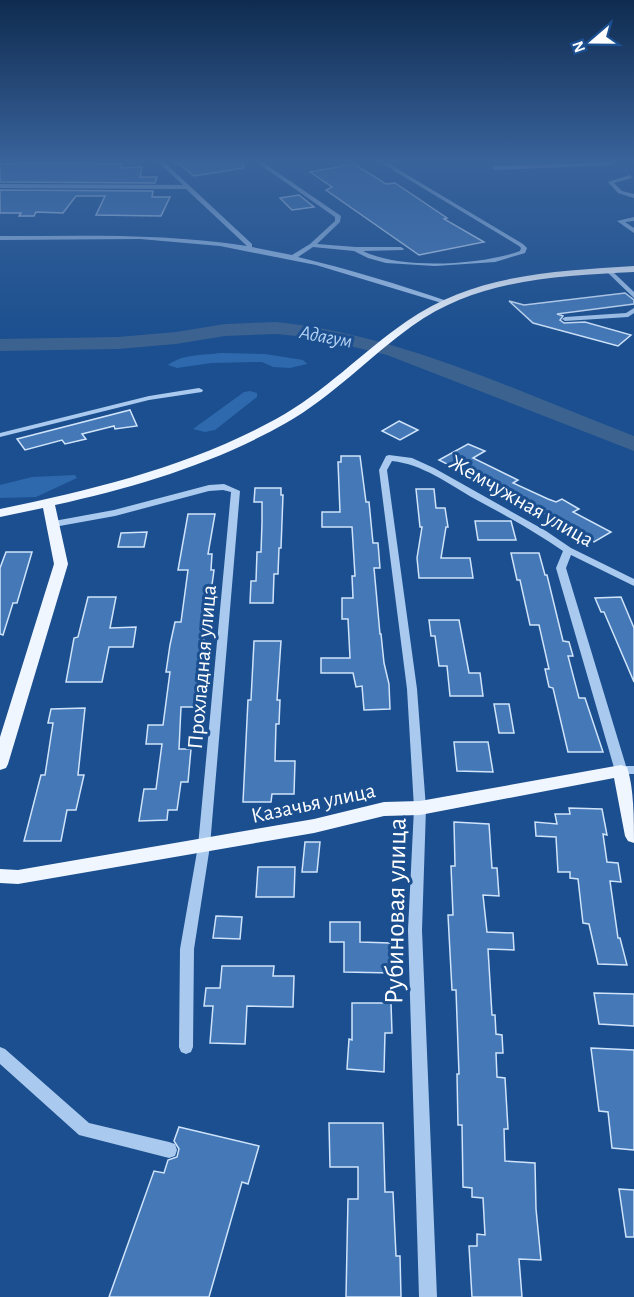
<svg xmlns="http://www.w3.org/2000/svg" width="634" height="1297" viewBox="0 0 634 1297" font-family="'Alegreya Sans',sans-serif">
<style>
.green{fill:#2e69ad}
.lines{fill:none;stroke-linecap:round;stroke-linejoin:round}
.river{fill:#3c6290;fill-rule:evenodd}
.building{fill:#4478b7;stroke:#cfe3fa;stroke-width:1.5}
.minor{fill:#a9c9ee;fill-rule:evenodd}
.major{fill:#f0f6ff;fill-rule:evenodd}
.labels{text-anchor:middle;stroke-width:6;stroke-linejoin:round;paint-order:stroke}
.far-water-label{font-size:20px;font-style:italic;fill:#b5d3f5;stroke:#1b4f8f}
.street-label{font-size:22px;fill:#fff;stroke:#1b4f8f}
.near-street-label{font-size:27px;fill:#fff;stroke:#1b4f8f}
</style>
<rect width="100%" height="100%" fill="#1b4f8f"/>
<!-- green -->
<g class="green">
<path d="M221,353L265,354L303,360L307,364L290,368L273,367L262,362L212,363L177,368L168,365C182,354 204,355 221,353Z"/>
<polygon points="250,391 257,393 257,397 215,430 205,432 193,429 244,392"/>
<polygon points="75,475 77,478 36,497 0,498 0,485 32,477"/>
</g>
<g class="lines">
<!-- river -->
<path class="river" d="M276,322C399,334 519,392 634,436V451L387,355L317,338L276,334L225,336L176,344L118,349L0,351V339L118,337L176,332L225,324Z"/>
</g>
<!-- building -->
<g class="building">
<polygon points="176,161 243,161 244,168 194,176"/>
<polygon points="42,163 122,164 121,168 142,167 140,177 157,177 155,183 0,182 0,164"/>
<polygon points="354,164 386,184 395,183 447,218 444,219 484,242 419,255 326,190 332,187 310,172"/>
<polygon points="0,190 153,191 152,197 170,197 161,216 96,215 105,196 76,196 63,213 36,212 34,216 19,216 21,213 0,213"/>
<polygon points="299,195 314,207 292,210 280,198"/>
<polygon points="625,293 634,300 634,304 557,314 563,316 560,320 564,323 585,322 631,335 618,346 533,323 509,301 524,305"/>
<polygon points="130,410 137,426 115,429 114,426 82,434 86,439 65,444 62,440 25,450 17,439"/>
<polygon points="399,421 418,430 400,440 382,431"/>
<polygon points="468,444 485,451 473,458 518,480 513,483 548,499 556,502 562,499 579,509 573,512 611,532 594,542 558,522 562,522 439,460"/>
<polygon points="341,456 360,456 366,502 369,502 373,543 378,543 380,568 374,568 380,634 381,634 384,663 389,684 390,709 364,710 362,686 356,687 353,673 321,673 321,658 350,658 348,619 342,619 342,598 353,598 352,576 355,576 352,527 322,527 322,512 340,512 338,462 341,462"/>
<polygon points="255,488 281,488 281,495 283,495 281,548 279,548 278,574 274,574 273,603 250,603 251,581 256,581 257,552 261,552 262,523 262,502 254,502"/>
<polygon points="416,489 434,489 436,508 445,508 448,527 446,527 441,558 470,558 473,578 419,578 417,558 422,527 420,527"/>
<polygon points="188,514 215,514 208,554 212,554 211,570 214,570 209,607 207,607 197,707 181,707 179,749 191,749 188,782 181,782 177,810 168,810 167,820 139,821 144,789 156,789 162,744 146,744 148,725 163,725 170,672 166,672 170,645 175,622 181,622 188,570 178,570"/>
<polygon points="475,521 511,521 516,540 478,540"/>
<polygon points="147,532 144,547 118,547 121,533"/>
<polygon points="6,552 32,552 17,603 13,603 3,635 0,634 0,568"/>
<polygon points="511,553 539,553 545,575 547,575 563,641 569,642 573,656 568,656 579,698 585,698 603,752 568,752 553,688 549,687 545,669 549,669 539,625 530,625 520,580 517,580"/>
<polygon points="88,597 116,597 110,628 136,627 133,647 109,647 102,682 66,682 74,638 78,637"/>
<polygon points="621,597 634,628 634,682 604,612 601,612 595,598"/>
<polygon points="429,620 459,620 469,673 480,673 483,696 450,696 447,666 439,666 435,636 431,636"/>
<polygon points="254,641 281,641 277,700 280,700 279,724 276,724 275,761 295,761 294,794 272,794 271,802 243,802 248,700 251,700"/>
<polygon points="494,704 509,704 514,733 499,733"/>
<polygon points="85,708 78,775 84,775 76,810 67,810 61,841 24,841 41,775 45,775 53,723 48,723 51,709"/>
<polygon points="454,742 488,742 493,772 457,771"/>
<polygon points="569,808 602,809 607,835 603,834 607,862 618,863 621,882 610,881 618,938 620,938 627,965 598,964 589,924 583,923 578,879 570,878 570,872 558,872 556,837 536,836 535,822 557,824 555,814 570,814"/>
<polygon points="454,822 489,824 492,868 497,868 499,896 483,895 487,932 513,933 514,950 488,949 492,1015 495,1015 496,1034 502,1035 503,1053 496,1053 497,1077 505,1078 508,1129 504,1129 505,1161 535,1163 536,1209 541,1260 519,1259 522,1297 472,1297 469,1246 477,1246 477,1234 485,1235 483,1198 472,1197 472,1188 463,1187 462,1125 458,1125 457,1074 459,1074 456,990 452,990 448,915 453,915 451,866 455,866"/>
<polygon points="305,842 320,842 317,872 302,872"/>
<polygon points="258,867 295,867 294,897 256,897"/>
<polygon points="216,916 242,917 240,939 213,938"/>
<polygon points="330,922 360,922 360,942 390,943 392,973 344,972 344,942 330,942"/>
<polygon points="222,966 274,966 273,976 294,976 293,1007 247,1006 245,1044 210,1043 213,1006 204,1006 206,988 220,988"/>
<polygon points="594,993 634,994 634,1026 599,1024"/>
<polygon points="352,1003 391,1003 392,1033 385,1033 384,1072 347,1069 349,1039 352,1040"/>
<polygon points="591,1048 634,1050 634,1150 612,1148 608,1112 599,1111"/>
<polygon points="329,1123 383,1123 385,1192 393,1192 396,1256 400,1256 401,1297 346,1297 348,1199 358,1199 358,1167 330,1167"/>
<polygon points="179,1127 259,1146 248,1184 242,1182 209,1297 109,1297 154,1171 164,1173 168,1160 177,1157 179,1149 174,1141"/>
<polygon points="619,1189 634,1190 634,1237 626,1237"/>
</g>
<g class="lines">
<!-- minor -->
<g class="minor">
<path d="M157,161H163L252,244V247L292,255L310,244L335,221V217L255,161H261L341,216L340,222L317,244L356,247H401L404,249L403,250L363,251C401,270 481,265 520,251L521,248L519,246L378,161H384L523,244L527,248L525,253L495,262L435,266L386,263L368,258L354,251L313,247L298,257C348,269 398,284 447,301V303L445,304L316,265L220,246L140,239L0,240V236C83,236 165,233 247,246L186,189L0,188V184L183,185Z"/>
<polygon points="613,162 615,165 495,170 492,168 495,166"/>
<polygon points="630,175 632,178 614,183 622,191 634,194 634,198 618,193 608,182"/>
<polygon points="634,217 634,221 625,222 634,228 634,233 617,221"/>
<polygon points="607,270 611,270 634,292 634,298 607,272"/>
<polygon points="634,308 634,313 628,317 565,321 562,319 565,317 626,313"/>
<polygon points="199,388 203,390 202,392 149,400 0,437 0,433 149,396"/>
<path d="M389,455L412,458L434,468L546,531L571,548L634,579V586L571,555L566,568L626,766H634V774H617L615,771L556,568L563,551C535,532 505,515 475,499C449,484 422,464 392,461L387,470L417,689L426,808L422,930L437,1297H419L408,930L414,808L407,689L379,470L386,456Z"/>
<polygon points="224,484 240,491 210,846 194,949 193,1047 191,1052 186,1054 181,1052 179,1047 180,949 198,846 231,492 223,490 209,491 115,516 54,527 49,524 54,521 114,510 209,485"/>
<polygon points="0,1047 5,1049 89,1123 169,1142 175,1144 177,1150 175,1156 169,1158 79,1135 0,1064"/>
</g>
<!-- major -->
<g class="major">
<path d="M634,266V272C556,276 478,279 412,326C369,357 332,397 286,423C214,464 135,487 55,505L68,564L8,764L6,768L0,770V737L54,564L43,508L0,517V509C96,489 190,466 276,419C324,393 362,352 407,321C474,274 555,271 634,266Z"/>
<path d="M621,765L627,767C634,788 634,819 634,843L628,841L625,836L614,778L420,815L384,816L314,833L18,884L0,883V869L18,870L314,819L384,802L420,801Z"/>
</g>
</g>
<!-- sky -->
<linearGradient id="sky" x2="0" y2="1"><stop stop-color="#0f2b4f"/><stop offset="0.47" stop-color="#39639b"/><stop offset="1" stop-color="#39639b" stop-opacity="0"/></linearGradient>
<rect width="634" height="342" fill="url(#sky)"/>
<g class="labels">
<!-- far-water labels -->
<g class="far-water-label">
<text transform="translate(326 336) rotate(11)" y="7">Адагум</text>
</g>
<!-- street labels -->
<g class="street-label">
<text transform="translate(522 500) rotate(30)" y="8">Жемчужная улица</text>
<text transform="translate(201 667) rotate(-85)" y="8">Прохладная улица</text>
<text transform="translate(313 802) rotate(-12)" y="8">Казачья улица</text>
</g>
<!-- near-street labels -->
<g class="near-street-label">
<text transform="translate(395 911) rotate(-89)" y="9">Рубиновая улица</text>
</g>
</g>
<!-- north arrow -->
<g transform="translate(592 42) rotate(250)" stroke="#1b4f8f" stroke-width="4.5" paint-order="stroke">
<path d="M0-4.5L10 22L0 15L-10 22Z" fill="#ffffff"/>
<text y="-9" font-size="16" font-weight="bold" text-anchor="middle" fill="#ffffff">N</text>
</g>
</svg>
